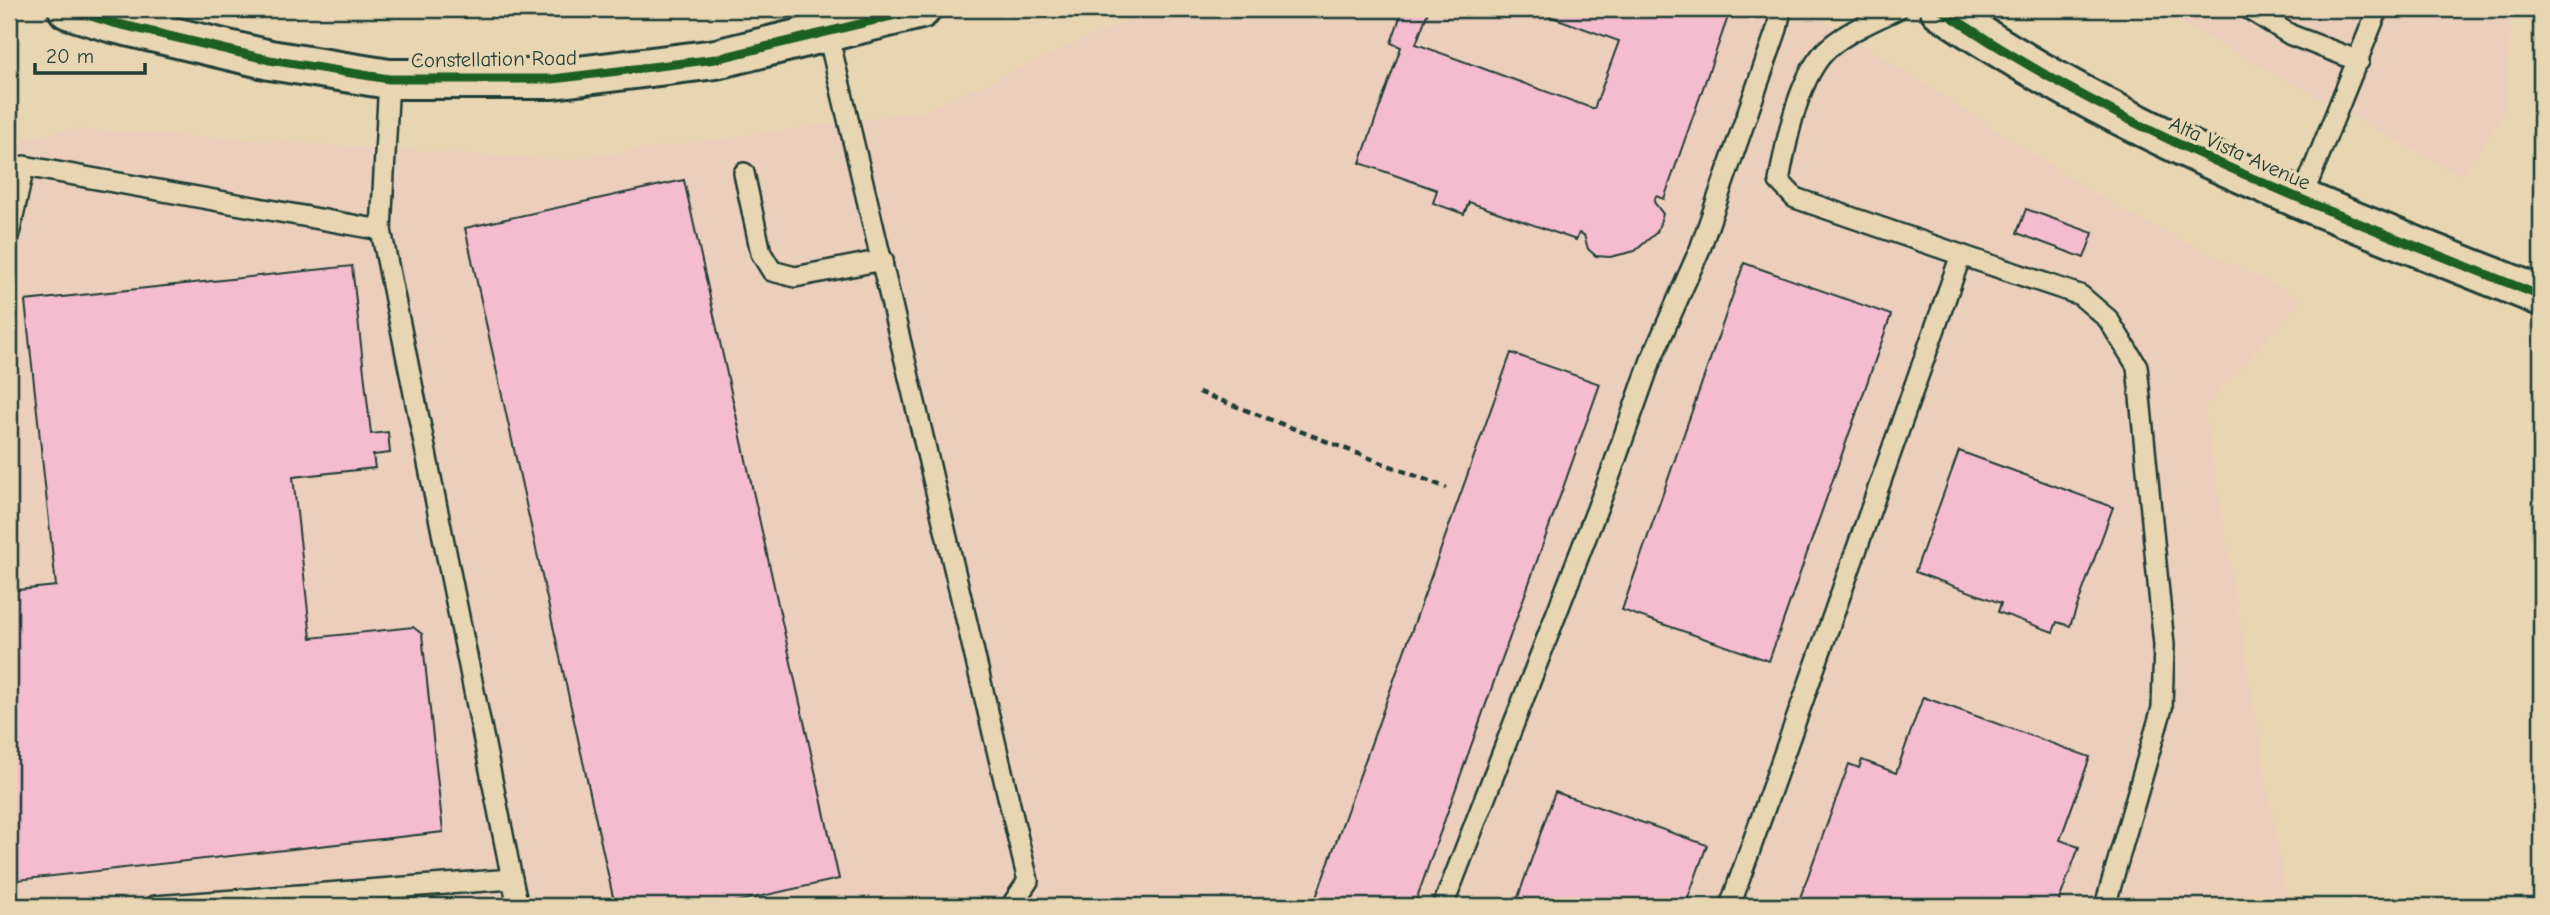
<svg xmlns="http://www.w3.org/2000/svg" width="2550" height="915" viewBox="0 0 2550 915" font-family="'Comic Neue',sans-serif">
<style>
.built{fill:#eccebc}
.building{fill:#f5bcd0;stroke:#1f3d34;stroke-width:2}
.lines{fill:none;stroke-linecap:round;stroke-linejoin:round}
.service-casing{stroke:#1f3d34;stroke-width:24}
.minor-casing{stroke:#1f3d34;stroke-width:44}
.path{stroke:#1f3d34;stroke-width:4.5;stroke-dasharray:7 5;stroke-linecap:butt}
.service{stroke:#e8d6b3;stroke-width:19}
.minor{stroke:#e8d6b3;stroke-width:38}
.cycleway-casing{stroke:#e8d6b3;stroke-width:13}
.cycleway{stroke:#1b5e20;stroke-width:9}
.labels{text-anchor:middle;stroke-width:7;stroke-linejoin:round;paint-order:stroke}
.street-label{font-size:21px;fill:#1f3d34;stroke:#e8d6b3}
</style>
<rect width="100%" height="100%" fill="#e8d6b3"/>
<filter id="ink" filterUnits="userSpaceOnUse"><feTurbulence type="fractalNoise" baseFrequency=".0143" numOctaves="2"/><feDisplacementMap in="SourceGraphic" scale="14" xChannelSelector="R" yChannelSelector="G"/><feConvolveMatrix kernelMatrix="1 2 1 2 8 2 1 2 1" color-interpolation-filters="sRGB"/></filter>
<g filter="url(#ink)">
<!-- built -->
<g class="built">
<polygon points="1152,9 1807,9 2122,211 2303,299 2204,408 2288,906 9,906 9,142 73,129 565,160 925,111"/>
<polygon points="2156,9 2512,9 2505,112 2462,176"/>
</g>
<!-- building -->
<g class="building">
<polygon points="1403,9 1429,9 1416,44 1594,109 1619,41 1530,9 1723,9 1722,12 1729,14 1664,199 1656,196 1654,202 1663,214 1657,232 1635,251 1610,257 1596,256 1588,249 1584,235 1579,233 1576,240 1469,202 1464,214 1433,203 1437,190 1360,163 1401,47 1391,43"/>
<polygon points="684,180 839,879 717,906 615,906 465,228"/>
<polygon points="2026,209 2093,233 2084,258 2017,233"/>
<polygon points="1744,263 1891,315 1769,661 1622,610"/>
<polygon points="352,266 371,434 388,432 390,453 373,455 375,468 293,477 311,638 413,627 422,634 443,832 9,881 9,591 56,586 25,301"/>
<polygon points="1511,353 1600,384 1414,906 1313,906"/>
<polygon points="1959,451 2113,507 2070,626 2057,622 2053,632 1998,612 2001,603 1915,572"/>
<polygon points="1923,697 2090,757 2060,840 2079,847 2057,906 1797,906 1849,764 1859,768 1862,760 1896,773"/>
<polygon points="1555,792 1707,845 1685,906 1515,906"/>
</g>
<g class="lines">
<defs>
<g id="service">
<polyline points="822,9 1028,881 1011,906"/>
<polyline points="2249,9 2291,35 2359,61"/>
<polyline points="744,173 761,253 772,271 795,277 883,260"/>
<polyline points="2301,200 2378,9"/>
<polyline points="9,235 24,166 381,230"/>
<polyline points="1961,255 2080,295 2108,319 2137,366 2164,645 2162,708 2105,906"/>
<polyline points="512,879 518,906"/>
<polyline points="155,906 512,879 381,230 389,79"/>
<polyline points="1443,906 1609,478 1651,360 1700,249 1777,29 1781,9"/>
<path d="M1730,906L1961,255L1795,198L1779,181C1786,142 1799,71 1831,46C1850,30 1876,20 1897,9"/>
</g>
<g id="minor">
<polyline points="68,9 110,22 270,60 389,79 553,79 716,59 921,9"/>
<path d="M1940,9C2124,135 2335,214 2541,296"/>
</g>
</defs>
<!-- service casing -->
<use href="#service" class="service-casing"/>
<!-- minor casing -->
<use href="#minor" class="minor-casing"/>
<!-- path -->
<polyline class="path" points="1199,392 1447,488"/>
<!-- service -->
<use href="#service" class="service"/>
<!-- minor -->
<use href="#minor" class="minor"/>
<defs>
<g id="cycleway">
<polyline points="68,9 110,22 270,60 389,79 553,79 716,59 921,9"/>
<path d="M1940,9C2124,135 2335,214 2541,296"/>
</g>
</defs>
<!-- cycleway casing -->
<use href="#cycleway" class="cycleway-casing"/>
<!-- cycleway -->
<use href="#cycleway" class="cycleway"/>
</g>
</g>
<g class="labels">
<!-- street labels -->
<g class="street-label">
<text transform="translate(494 59) rotate(-1)" y="7">Constellation Road</text>
<text transform="translate(2240 153) rotate(24)" y="7">Alta Vista Avenue</text>
</g>
</g>
<!-- margin -->
<rect width="2550" height="915" fill="none" stroke="#e8d6b3" stroke-width="35"/>
<rect x="18" y="18" width="2515" height="880" fill="none" stroke="#1f3d34" stroke-width="2.5" filter="url(#ink)"/>
<!-- scale -->
<path d="M35 63v10h110v-10" fill="none" stroke="#1f3d34" stroke-width="3.5"/>
<text x="46" y="63" font-size="21" fill="#1f3d34" stroke="#e8d6b3" stroke-width="5" paint-order="stroke">20 m</text>
</svg>
